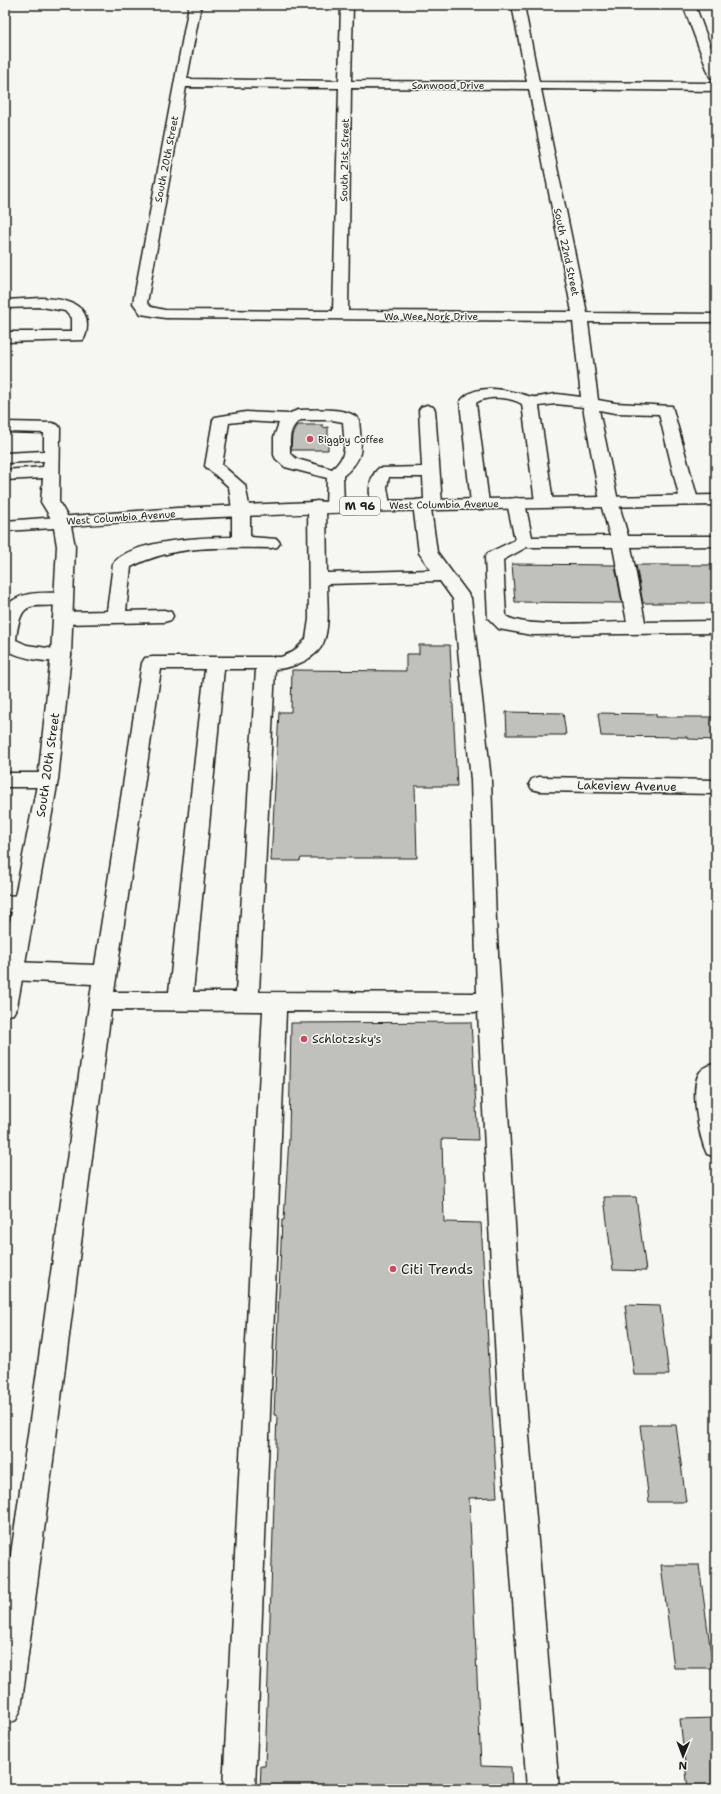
<svg xmlns="http://www.w3.org/2000/svg" width="721" height="1794" viewBox="0 0 721 1794" font-family="'Shantell Sans',sans-serif">
<style>
.building{fill:#c0c0bd;stroke:#1c1c1c}
.lines{fill:none;stroke-linecap:round;stroke-linejoin:round}
.minor-casing{stroke:#1c1c1c;stroke-width:3}
.major-casing{stroke:#1c1c1c;stroke-width:3}
.minor{fill:#f6f6f2;fill-rule:evenodd}
.major{fill:#f6f6f2;fill-rule:evenodd}
.poi-dot{fill:#d1495b;stroke:#f6f6f2;stroke-width:1.5}
.labels{text-anchor:middle;stroke-width:3;stroke-linejoin:round;paint-order:stroke}
.far-street-label{font-size:10px;fill:#1c1c1c;stroke:#f6f6f2}
.far-poi-label{font-size:10px;fill:#1c1c1c;stroke:#f6f6f2;text-anchor:start}
.shield{fill:#f6f6f2;stroke:#5d5d5c;stroke-width:1}
.shield-label{font-size:11px;font-weight:bold;fill:#1c1c1c}
.street-label{font-size:12px;fill:#1c1c1c;stroke:#f6f6f2}
.poi-label{font-size:12px;fill:#1c1c1c;stroke:#f6f6f2;text-anchor:start}
.near-poi-label{font-size:14px;fill:#1c1c1c;stroke:#f6f6f2;text-anchor:start}
</style>
<rect width="100%" height="100%" fill="#f6f6f2"/>
<filter id="ink" filterUnits="userSpaceOnUse"><feTurbulence type="fractalNoise" baseFrequency=".025" numOctaves="2"/><feDisplacementMap in="SourceGraphic" scale="8" xChannelSelector="R" yChannelSelector="G"/><feConvolveMatrix kernelMatrix="1 2 1 2 8 2 1 2 1" color-interpolation-filters="sRGB"/></filter>
<g filter="url(#ink)">
<!-- building -->
<g class="building">
<polygon points="297,425 323,425 323,428 328,427 328,450 291,450 292,435"/>
<polygon points="512,564 615,565 622,603 515,602"/>
<polygon points="636,565 716,565 716,603 643,603"/>
<polygon points="419,645 450,645 457,786 415,786 417,858 301,858 300,861 271,861 279,712 291,712 292,670 406,671 406,654 419,654"/>
<polygon points="506,712 563,713 566,735 507,735"/>
<polygon points="598,713 656,714 656,717 716,717 716,740 688,739 687,737 601,736"/>
<polygon points="471,1022 478,1140 442,1139 444,1222 481,1223 497,1497 469,1498 481,1766 511,1767 512,1789 260,1789 261,1766 265,1766 277,1415 274,1415 282,1220 284,1220 289,1138 291,1023"/>
<polygon points="604,1197 636,1197 646,1271 613,1270"/>
<polygon points="625,1305 660,1306 669,1375 634,1375"/>
<polygon points="640,1425 676,1425 686,1502 649,1502"/>
<polygon points="661,1565 699,1565 713,1668 674,1668"/>
<polygon points="716,1718 716,1789 688,1789 680,1719"/>
</g>
<g class="lines">
<defs>
<g id="minor">
<path d="M189,5H201L187,79L339,81L341,5H353L351,81L527,82L512,5H524L539,82L716,83V91L541,89L587,313L716,314V322H588L598,400L615,403L672,406L698,500L695,504L689,505L683,504L680,500L659,414L615,413L599,410L618,501L628,536H716V546L631,547L645,622L716,621V633L531,635L499,629L488,618L485,557L488,553L515,540L507,503L510,499L516,498L522,499L525,503L532,537L610,536L600,501L583,407L556,404L539,406L553,502L550,506L544,507L538,506L535,502L522,404C511,397 487,395 476,403L489,503L486,507L480,508L474,507L471,503L460,402C475,380 512,391 532,397C540,398 549,394 557,394C565,395 573,396 581,397L573,321L165,318L141,314L133,303ZM186,87L339,88L333,311L165,310L151,307L147,303ZM351,88L529,89L572,312L348,311ZM527,547H613L627,622C602,622 523,629 506,616L503,560Z"/>
<polygon points="683,5 695,5 716,61 716,81 710,77"/>
<path d="M42,298C60,299 87,301 87,325C87,330 86,336 83,340L5,342V332H71V318L65,311L42,307L5,308V300Z"/>
<path d="M427,405L433,407L435,410L442,504L439,508L431,509L437,552L471,598L491,780L496,921L526,1400L559,1789H527L498,1400L478,1012L286,1011L255,1789H223L263,1011L111,1010L21,1709L16,1720L5,1725V1596L92,984L12,980L5,978V964L12,962L95,965L142,663L145,658L152,657H281L293,652L306,639L309,619L308,506L311,502L317,501L323,502L326,506L327,573L431,570L419,553L413,504L416,500L424,499L423,477H389L387,487L390,505L387,509L381,510L375,509C367,498 368,477 379,468L422,467L419,410L421,407ZM440,581L453,599L471,780L477,993L259,992L275,669C291,669 319,658 324,641C330,624 327,602 327,584ZM161,669H205L169,992H114ZM224,669H256L236,992H193Z"/>
<path d="M298,410C313,410 350,406 359,420C361,447 366,457 343,476L344,506L341,510L335,511L329,510L326,506L327,478L285,467L276,459L274,455V437L279,423L246,421L229,423L222,465L245,485L250,510V537L277,539L280,543L277,547L271,548C223,548 175,544 131,567L126,611L164,610L171,612L173,616L171,620L164,622L62,624L55,622L53,618L55,614L62,612L107,611L113,564C129,540 205,537 232,537V510L229,487L205,466L213,420L215,417L246,412L288,414ZM301,420H332L343,422C344,443 349,455 332,469L297,459L290,454C290,440 288,427 301,420Z"/>
<polygon points="5,422 52,423 58,425 60,428 59,502 70,521 67,525 61,526 55,525 41,502 43,478 5,480 5,470 43,467 44,461 5,463 5,453 44,451 44,433 5,432"/>
<path d="M63,593L69,595L72,599L69,603C36,612 21,591 16,640L27,645L68,651L71,655L68,659C49,665 22,658 5,650V609C17,590 43,593 63,593Z"/>
<polygon points="5,773 48,773 55,775 58,780 55,785 48,787 5,787"/>
<polygon points="539,777 716,780 716,794 539,791 532,789 529,784 532,779"/>
<polygon points="25,895 33,897 36,903 33,909 25,911 5,912 5,896"/>
<path d="M716,1063V1157L707,1154C699,1138 689,1087 700,1072C704,1067 710,1065 716,1063Z"/>
</g>
<path id="major" d="M716,495V505C501,509 286,510 71,526L75,546L71,655L58,780L17,1007L13,1014L5,1016V947L38,780L51,655L57,546L54,528L5,531V521L177,508L313,502Z"/>
</defs>
<!-- minor casing -->
<use href="#minor" class="minor-casing"/>
<!-- major casing -->
<use href="#major" class="major-casing"/>
<!-- minor -->
<use href="#minor" class="minor"/>
<!-- major -->
<use href="#major" class="major"/>
</g>
</g>
<!-- markers -->
<g class="poi-dot">
<circle cx="310" cy="439" r="4"/>
<circle cx="304" cy="1039" r="4"/>
<circle cx="393" cy="1269" r="4"/>
</g>
<g class="labels">
<!-- far-street labels -->
<g class="far-street-label">
<text x="448" y="89">Sanwood Drive</text>
<text transform="translate(166 159) rotate(-79)" y="4">South 20th Street</text>
<text transform="translate(344 160) rotate(-89)" y="4">South 21st Street</text>
<text transform="translate(567 252) rotate(78)" y="4">South 22nd Street</text>
<text x="431" y="320">Wa Wee Nork Drive</text>
<text transform="translate(444 504) rotate(-1)" y="4">West Columbia Avenue</text>
<text transform="translate(121 517) rotate(-4)" y="4">West Columbia Avenue</text>
</g>
<!-- far-poi labels -->
<g class="far-poi-label">
<text x="318" y="443">Biggby Coffee</text>
</g>
<!-- shield labels -->
<rect class="shield" x="340" y="497" width="40" height="18" rx="3"/>
<g class="shield-label">
<text x="360" y="510">M 96</text>
</g>
<!-- street labels -->
<g class="street-label">
<text transform="translate(48 765) rotate(-82)" y="4">South 20th Street</text>
<text transform="translate(627 786) rotate(1)" y="4">Lakeview Avenue</text>
</g>
<!-- poi labels -->
<g class="poi-label">
<text x="312" y="1043">Schlotzsky's</text>
</g>
<!-- near-poi labels -->
<g class="near-poi-label">
<text x="401" y="1274">Citi Trends</text>
</g>
</g>
<!-- margin -->
<rect width="721" height="1794" fill="none" stroke="#f6f6f2" stroke-width="20"/>
<rect x="10" y="10" width="701" height="1774" fill="none" stroke="#1c1c1c" stroke-width="1.5" filter="url(#ink)"/>
<!-- north arrow -->
<g transform="translate(683 1756) rotate(181)" stroke="#f6f6f2" stroke-width="3" paint-order="stroke">
<path d="M0-3L7 15L0 10L-7 15Z" fill="#1c1c1c"/>
<text y="-6" font-size="11" font-weight="bold" text-anchor="middle" fill="#1c1c1c">N</text>
</g>
</svg>
